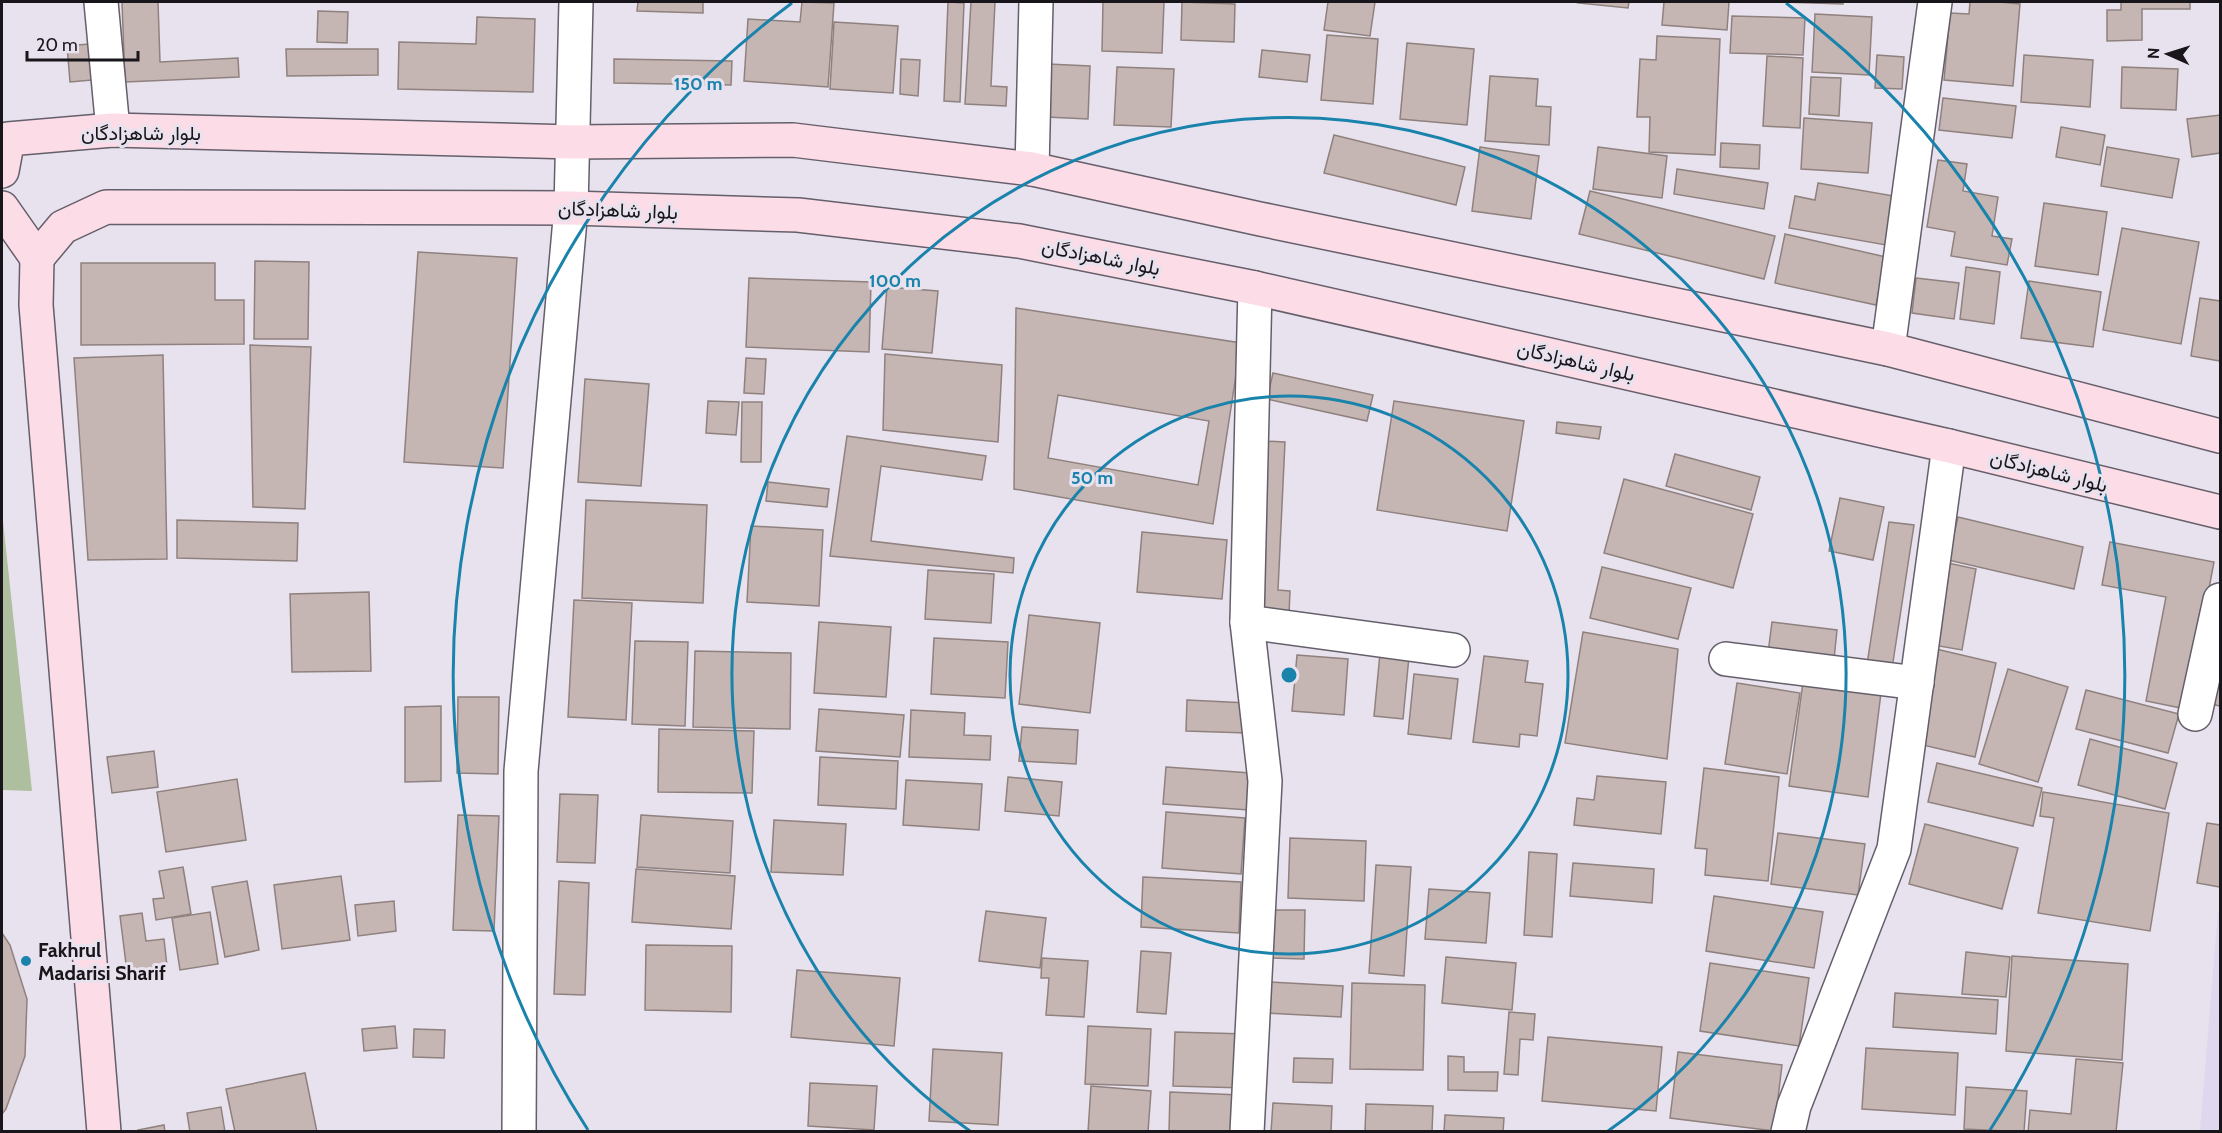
<svg xmlns="http://www.w3.org/2000/svg" width="2222" height="1133" viewBox="0 0 2222 1133" font-family="Cabin,Vazirmatn,sans-serif">
<style>
.commercial{fill:#ded7ed}
.green{fill:#adbf9f}
.building{fill:#c5b6b3;stroke:#8f817e;stroke-width:1.5;fill-rule:evenodd}
.lines{fill:none;stroke-linecap:round;stroke-linejoin:round}
.minor-casing{stroke:#645f6a;stroke-width:36}
.tertiary-casing{stroke:#645f6a;stroke-width:36}
.secondary-casing{stroke:#645f6a;stroke-width:36}
.minor{stroke:#fff;stroke-width:33}
.tertiary{stroke:#fff;stroke-width:33}
.secondary{stroke:#fcdce6;stroke-width:33}
.ring{fill:none;stroke:#1983ac;stroke-width:3}
.poi-dot{fill:#1983ac;stroke:#e8e2ee;stroke-width:2}
.labels{text-anchor:middle;stroke-width:6;stroke-linejoin:round;paint-order:stroke}
.street-label{font-size:20px;fill:#18161a;stroke:#e8e2ee}
.poi-label{font-size:20px;font-weight:bold;fill:#18161a;stroke:#e8e2ee;text-anchor:start}
.centre{fill:#1983ac;stroke:#e8e2ee;stroke-width:3}
.ring-label{font-size:18px;text-anchor:middle;font-weight:bold;fill:#1983ac;stroke:#e8e2ee;stroke-width:6;stroke-linejoin:round;paint-order:stroke}
</style>
<rect width="100%" height="100%" fill="#e8e2ee"/>
<!-- commercial -->
<polygon class="commercial" points="2218,911 2220,911 2220,1131 2200,1131"/>
<!-- green -->
<polygon class="green" points="2,512 32,791 2,790"/>
<!-- building -->
<g class="building">
<polygon points="122,2 158,2 160,62 238,58 239,77 125,82"/>
<polygon points="638,2 703,2 703,13 637,11"/>
<polygon points="802,2 834,3 828,87 744,81 748,19 800,22"/>
<polygon points="948,2 964,3 960,102 944,101"/>
<polygon points="971,2 995,2 991,86 1007,87 1006,106 965,104"/>
<polygon points="1103,2 1164,2 1162,53 1102,51"/>
<polygon points="1182,2 1235,4 1234,42 1181,40"/>
<polygon points="1328,2 1375,2 1370,36 1324,30"/>
<polygon points="1579,2 1629,2 1628,8 1578,3"/>
<polygon points="1664,2 1729,2 1727,30 1662,25"/>
<polygon points="1783,2 1843,2 1843,4"/>
<polygon points="1970,2 2000,2 2020,4 2013,86 1944,80 1950,13 1969,14"/>
<polygon points="2121,2 2190,2 2190,9 2142,9 2142,40 2107,41 2107,10 2121,10"/>
<polygon points="318,11 348,12 347,43 317,42"/>
<polygon points="1815,14 1872,17 1869,75 1812,72"/>
<polygon points="1732,16 1805,18 1803,55 1730,53"/>
<polygon points="477,17 535,19 533,92 398,89 399,42 476,44"/>
<polygon points="834,22 898,26 893,93 830,89"/>
<polygon points="1327,35 1378,39 1373,104 1321,100"/>
<polygon points="1657,36 1720,39 1715,155 1649,152 1650,117 1637,117 1640,59 1656,60"/>
<polygon points="100,43 103,79 70,82 67,46"/>
<polygon points="1407,43 1474,49 1467,125 1400,119"/>
<polygon points="286,49 378,49 378,75 287,76"/>
<polygon points="1262,50 1310,55 1307,82 1259,77"/>
<polygon points="1877,55 1904,57 1902,89 1875,88"/>
<polygon points="2024,55 2093,60 2090,107 2021,102"/>
<polygon points="1767,56 1803,58 1800,128 1763,126"/>
<polygon points="614,59 732,61 731,85 614,83"/>
<polygon points="901,59 920,60 918,96 900,94"/>
<polygon points="1048,64 1090,66 1088,119 1046,117"/>
<polygon points="1117,67 1174,69 1171,127 1114,125"/>
<polygon points="2122,67 2178,69 2176,110 2121,108"/>
<polygon points="1490,76 1538,79 1536,106 1551,107 1549,145 1485,141"/>
<polygon points="1811,77 1841,78 1839,116 1809,114"/>
<polygon points="1943,98 2016,106 2012,138 1939,130"/>
<polygon points="2220,115 2220,153 2192,157 2187,119"/>
<polygon points="1804,118 1872,123 1868,173 1801,169"/>
<polygon points="2061,127 2105,135 2100,165 2056,157"/>
<polygon points="1334,135 1465,167 1456,205 1324,173"/>
<polygon points="1721,143 1760,145 1759,169 1720,167"/>
<polygon points="1480,147 1539,156 1531,219 1472,211"/>
<polygon points="1598,147 1667,156 1662,198 1593,189"/>
<polygon points="2107,147 2179,159 2172,198 2101,186"/>
<polygon points="1938,160 1967,164 1963,191 1998,197 1992,236 2012,239 2007,265 1951,256 1955,232 1927,227"/>
<polygon points="1677,169 1768,183 1764,209 1674,194"/>
<polygon points="1818,183 1894,196 1886,245 1789,228 1795,196 1815,200"/>
<polygon points="1590,191 1775,236 1764,279 1579,234"/>
<polygon points="2044,203 2107,212 2098,275 2035,266"/>
<polygon points="2122,228 2199,242 2181,344 2103,330"/>
<polygon points="1785,234 1886,257 1876,305 1775,283"/>
<polygon points="418,252 517,258 503,468 404,462"/>
<polygon points="255,261 309,262 308,339 254,339"/>
<polygon points="81,263 215,263 215,300 244,300 244,344 81,345"/>
<polygon points="1966,267 2000,272 1994,324 1960,319"/>
<polygon points="749,278 871,282 869,352 746,347"/>
<polygon points="1916,278 1959,283 1954,319 1912,313"/>
<polygon points="2029,281 2101,292 2093,347 2021,338"/>
<polygon points="887,287 938,291 932,353 882,349"/>
<polygon points="2200,298 2220,301 2220,361 2191,356"/>
<path d="M1016,308L1241,343L1213,524L1014,489ZM1058,395L1209,421L1198,485L1048,458Z"/>
<polygon points="250,345 311,347 305,509 253,507"/>
<polygon points="885,354 1002,365 998,442 883,430"/>
<polygon points="163,355 167,559 88,560 74,358"/>
<polygon points="746,358 766,359 764,394 744,393"/>
<polygon points="1273,373 1373,395 1367,421 1267,399"/>
<polygon points="585,379 649,384 641,486 578,482"/>
<polygon points="708,401 739,402 736,435 706,433"/>
<polygon points="1394,401 1524,421 1507,531 1377,510"/>
<polygon points="742,402 762,402 761,462 741,462"/>
<polygon points="1557,422 1601,427 1599,439 1556,433"/>
<polygon points="847,436 986,456 982,480 881,466 871,541 1014,558 1013,573 830,556"/>
<polygon points="1262,441 1285,442 1278,590 1290,591 1289,614 1267,612 1255,590"/>
<polygon points="1675,454 1760,477 1751,510 1666,486"/>
<polygon points="1624,479 1753,514 1733,588 1604,553"/>
<polygon points="768,482 829,489 827,507 766,501"/>
<polygon points="1840,498 1884,507 1873,560 1829,551"/>
<polygon points="586,500 707,505 703,603 582,598"/>
<polygon points="1958,517 2083,547 2074,589 1948,560"/>
<polygon points="177,520 298,523 297,561 177,558"/>
<polygon points="1889,522 1914,525 1891,675 1866,671"/>
<polygon points="751,526 823,530 819,606 747,602"/>
<polygon points="1142,532 1227,540 1222,599 1137,592"/>
<polygon points="2110,542 2214,562 2186,709 2146,701 2166,597 2102,585"/>
<polygon points="1948,563 1976,569 1962,650 1933,645"/>
<polygon points="1602,567 1691,588 1678,639 1590,618"/>
<polygon points="928,570 994,574 991,623 925,619"/>
<polygon points="369,592 371,671 292,672 290,594"/>
<polygon points="574,600 632,603 626,720 568,717"/>
<polygon points="1029,615 1100,623 1090,713 1019,704"/>
<polygon points="819,622 891,627 886,697 814,693"/>
<polygon points="1772,622 1837,630 1833,669 1767,661"/>
<polygon points="2220,627 2220,706 2206,703"/>
<polygon points="1583,632 1678,649 1667,759 1565,743"/>
<polygon points="934,638 1008,642 1005,698 931,694"/>
<polygon points="635,641 688,642 685,726 632,724"/>
<polygon points="1381,643 1410,646 1403,719 1374,716"/>
<polygon points="1936,649 1996,663 1975,757 1914,743"/>
<polygon points="695,651 791,653 790,729 693,727"/>
<polygon points="1297,655 1348,659 1344,715 1292,711"/>
<polygon points="1484,656 1528,661 1525,682 1543,684 1537,736 1520,734 1519,747 1473,742"/>
<polygon points="2008,669 2068,687 2038,782 1979,764"/>
<polygon points="1414,674 1458,679 1451,739 1408,734"/>
<polygon points="1803,682 1881,693 1868,797 1789,786"/>
<polygon points="1737,683 1800,693 1787,774 1725,764"/>
<polygon points="2086,690 2179,714 2168,753 2076,729"/>
<polygon points="458,697 499,697 498,774 457,773"/>
<polygon points="1187,700 1248,703 1247,733 1186,731"/>
<polygon points="441,706 441,781 405,782 405,707"/>
<polygon points="819,709 904,715 900,757 816,751"/>
<polygon points="911,710 965,713 964,735 991,736 990,760 909,757"/>
<polygon points="1022,727 1078,730 1076,764 1019,761"/>
<polygon points="659,729 754,731 752,793 658,792"/>
<polygon points="2090,739 2177,763 2165,809 2078,785"/>
<polygon points="154,751 158,787 112,793 107,757"/>
<polygon points="820,757 898,761 896,809 818,805"/>
<polygon points="1937,763 2042,788 2033,826 1928,802"/>
<polygon points="1166,767 1251,773 1249,810 1163,804"/>
<polygon points="1704,768 1779,777 1768,881 1705,875 1707,849 1695,848"/>
<polygon points="1597,776 1666,782 1661,834 1574,825 1577,798 1594,800"/>
<polygon points="1008,777 1062,782 1059,816 1005,811"/>
<polygon points="237,779 246,840 166,852 157,792"/>
<polygon points="906,780 982,784 979,830 903,825"/>
<polygon points="2043,792 2169,813 2150,931 2038,913 2054,818 2040,816"/>
<polygon points="560,794 598,795 595,863 557,862"/>
<polygon points="1166,812 1245,818 1241,874 1162,868"/>
<polygon points="458,815 499,816 494,931 453,930"/>
<polygon points="641,815 733,821 730,873 637,867"/>
<polygon points="774,820 846,824 843,875 771,872"/>
<polygon points="2207,823 2220,825 2220,887 2197,883"/>
<polygon points="1925,824 2018,848 2002,909 1909,884"/>
<polygon points="1778,833 1865,844 1858,895 1771,884"/>
<polygon points="1290,838 1366,841 1364,901 1288,898"/>
<polygon points="1529,852 1557,854 1552,937 1524,935"/>
<polygon points="1573,863 1654,869 1652,903 1570,896"/>
<polygon points="1376,865 1411,867 1404,976 1369,973"/>
<polygon points="183,867 191,914 156,920 153,899 164,898 159,871"/>
<polygon points="636,869 735,876 731,929 632,922"/>
<polygon points="341,876 350,940 282,949 274,885"/>
<polygon points="1143,877 1241,882 1239,933 1141,927"/>
<polygon points="247,881 259,950 225,957 212,887"/>
<polygon points="559,881 589,883 585,995 554,994"/>
<polygon points="1429,889 1490,893 1486,943 1425,939"/>
<polygon points="1714,896 1823,912 1814,968 1706,951"/>
<polygon points="394,901 396,931 358,936 355,905"/>
<polygon points="1271,910 1305,910 1304,959 1270,958"/>
<polygon points="986,911 1046,918 1040,968 979,961"/>
<polygon points="210,912 218,964 180,970 172,918"/>
<polygon points="142,913 146,941 164,939 167,966 127,972 120,916"/>
<polygon points="2,933 10,945 27,999 25,1056 6,1109 2,1114"/>
<polygon points="646,945 732,946 731,1012 645,1010"/>
<polygon points="1141,951 1171,953 1166,1014 1137,1012"/>
<polygon points="1966,952 2010,957 2006,997 1962,994"/>
<polygon points="2012,956 2128,964 2122,1060 2006,1051"/>
<polygon points="1446,957 1516,963 1512,1010 1442,1003"/>
<polygon points="1042,958 1088,961 1084,1017 1046,1015 1049,978 1041,978"/>
<polygon points="1710,963 1809,978 1799,1046 1700,1031"/>
<polygon points="797,970 900,978 894,1046 791,1037"/>
<polygon points="1269,982 1343,986 1341,1017 1267,1013"/>
<polygon points="1352,983 1425,985 1423,1070 1350,1069"/>
<polygon points="1895,993 1998,1000 1996,1034 1893,1027"/>
<polygon points="1509,1012 1535,1014 1533,1040 1520,1039 1518,1075 1504,1074"/>
<polygon points="395,1026 397,1048 364,1051 362,1029"/>
<polygon points="1088,1026 1151,1029 1148,1086 1085,1084"/>
<polygon points="414,1029 445,1030 444,1058 413,1057"/>
<polygon points="1175,1032 1246,1034 1245,1088 1173,1086"/>
<polygon points="1548,1037 1662,1047 1656,1111 1542,1101"/>
<polygon points="1866,1048 1958,1053 1955,1115 1862,1109"/>
<polygon points="933,1049 1002,1053 998,1125 929,1121"/>
<polygon points="1678,1052 1782,1065 1774,1131 1670,1118"/>
<polygon points="1448,1056 1464,1057 1464,1072 1498,1072 1497,1091 1448,1090"/>
<polygon points="1294,1058 1333,1059 1332,1083 1293,1082"/>
<polygon points="2076,1059 2123,1063 2116,1132 2028,1132 2030,1110 2071,1114"/>
<polygon points="305,1073 317,1132 235,1132 226,1089"/>
<polygon points="810,1083 877,1086 874,1130 808,1126"/>
<polygon points="1091,1086 1151,1091 1148,1132 1088,1132"/>
<polygon points="1966,1087 2027,1091 2024,1132 1964,1129"/>
<polygon points="1170,1092 1240,1095 1238,1132 1169,1132"/>
<polygon points="1273,1103 1332,1106 1331,1132 1271,1132"/>
<polygon points="1366,1104 1433,1106 1432,1132 1365,1132"/>
<polygon points="221,1107 225,1132 190,1132 187,1113"/>
<polygon points="1445,1115 1504,1118 1503,1132 1444,1132"/>
<polygon points="164,1125 165,1132 139,1132 138,1130"/>
</g>
<g class="lines">
<defs>
<g id="minor">
<polyline points="101,2 113,130"/>
<polyline points="1032,169 1036,2"/>
<polyline points="571,208 576,2"/>
<polyline points="1888,349 1935,2"/>
<polyline points="1247,622 1453,650"/>
<polyline points="1726,659 1917,683"/>
<polyline points="2195,714 2220,600"/>
<polyline points="1247,1132 1265,781 1247,622 1255,288"/>
<polyline points="1788,1132 1794,1106 1894,849 1949,446"/>
</g>
<polyline id="tertiary" points="519,1132 521,771 571,208"/>
<g id="secondary">
<polyline points="2,171 8,139 113,130 573,142 793,140 1032,169 1260,219 1888,349 2220,436"/>
<polyline points="2,208 37,258"/>
<polyline points="37,258 63,227 106,207 571,208 798,215 1019,241 1255,288 1949,446 2220,512"/>
<polyline points="37,258 36,305 104,1132"/>
</g>
</defs>
<!-- minor casing -->
<use href="#minor" class="minor-casing"/>
<!-- tertiary casing -->
<use href="#tertiary" class="tertiary-casing"/>
<!-- secondary casing -->
<use href="#secondary" class="secondary-casing"/>
<!-- minor -->
<use href="#minor" class="minor"/>
<!-- tertiary -->
<use href="#tertiary" class="tertiary"/>
<!-- secondary -->
<use href="#secondary" class="secondary"/>
</g>
<!-- distance rings -->
<g class="ring">
<circle cx="1289" cy="675" r="279"/>
<path d="M970 1131A557 557 0 1 1 1608 1131"/>
<path d="M588 1130A836 836 0 0 1 792 3M1786 3A836 836 0 0 1 1990 1130"/>
</g>
<!-- markers -->
<circle class="poi-dot" cx="26" cy="961" r="6"/>
<g class="labels">
<!-- street labels -->
<g class="street-label">
<text x="141" y="140">بلوار شاهزادگان</text>
<text transform="translate(618 210) rotate(2)" y="7">بلوار شاهزادگان</text>
<text transform="translate(1101 257) rotate(11)" y="7">بلوار شاهزادگان</text>
<text transform="translate(1576 361) rotate(13)" y="7">بلوار شاهزادگان</text>
<text transform="translate(2049 471) rotate(14)" y="7">بلوار شاهزادگان</text>
</g>
<!-- poi labels -->
<g class="poi-label">
<text x="38" y="957">Fakhrul<tspan x="38" dy="23">Madarisi Sharif</tspan></text>
</g>
</g>
<circle cx="1289" cy="675" r="9" class="centre"/>
<g class="ring-label">
<text x="698" y="90">150 m</text>
<text x="895" y="287">100 m</text>
<text x="1092" y="484">50 m</text>
</g>
<!-- border -->
<rect width="2222" height="1133" fill="none" stroke="#18161a" stroke-width="6"/>
<!-- north arrow -->
<g transform="translate(2168 54) rotate(273)" stroke="#e8e2ee" stroke-width="4.5" paint-order="stroke">
<path d="M0-4.5L10 22L0 15L-10 22Z" fill="#18161a"/>
<text y="-9" font-size="16" font-weight="bold" text-anchor="middle" fill="#18161a">N</text>
</g>
<!-- scale -->
<path d="M27 51v9h111v-9" fill="none" stroke="#18161a" stroke-width="3"/>
<text x="36" y="51" font-size="18" fill="#18161a" stroke="#e8e2ee" stroke-width="4.5" paint-order="stroke">20 m</text>
</svg>
